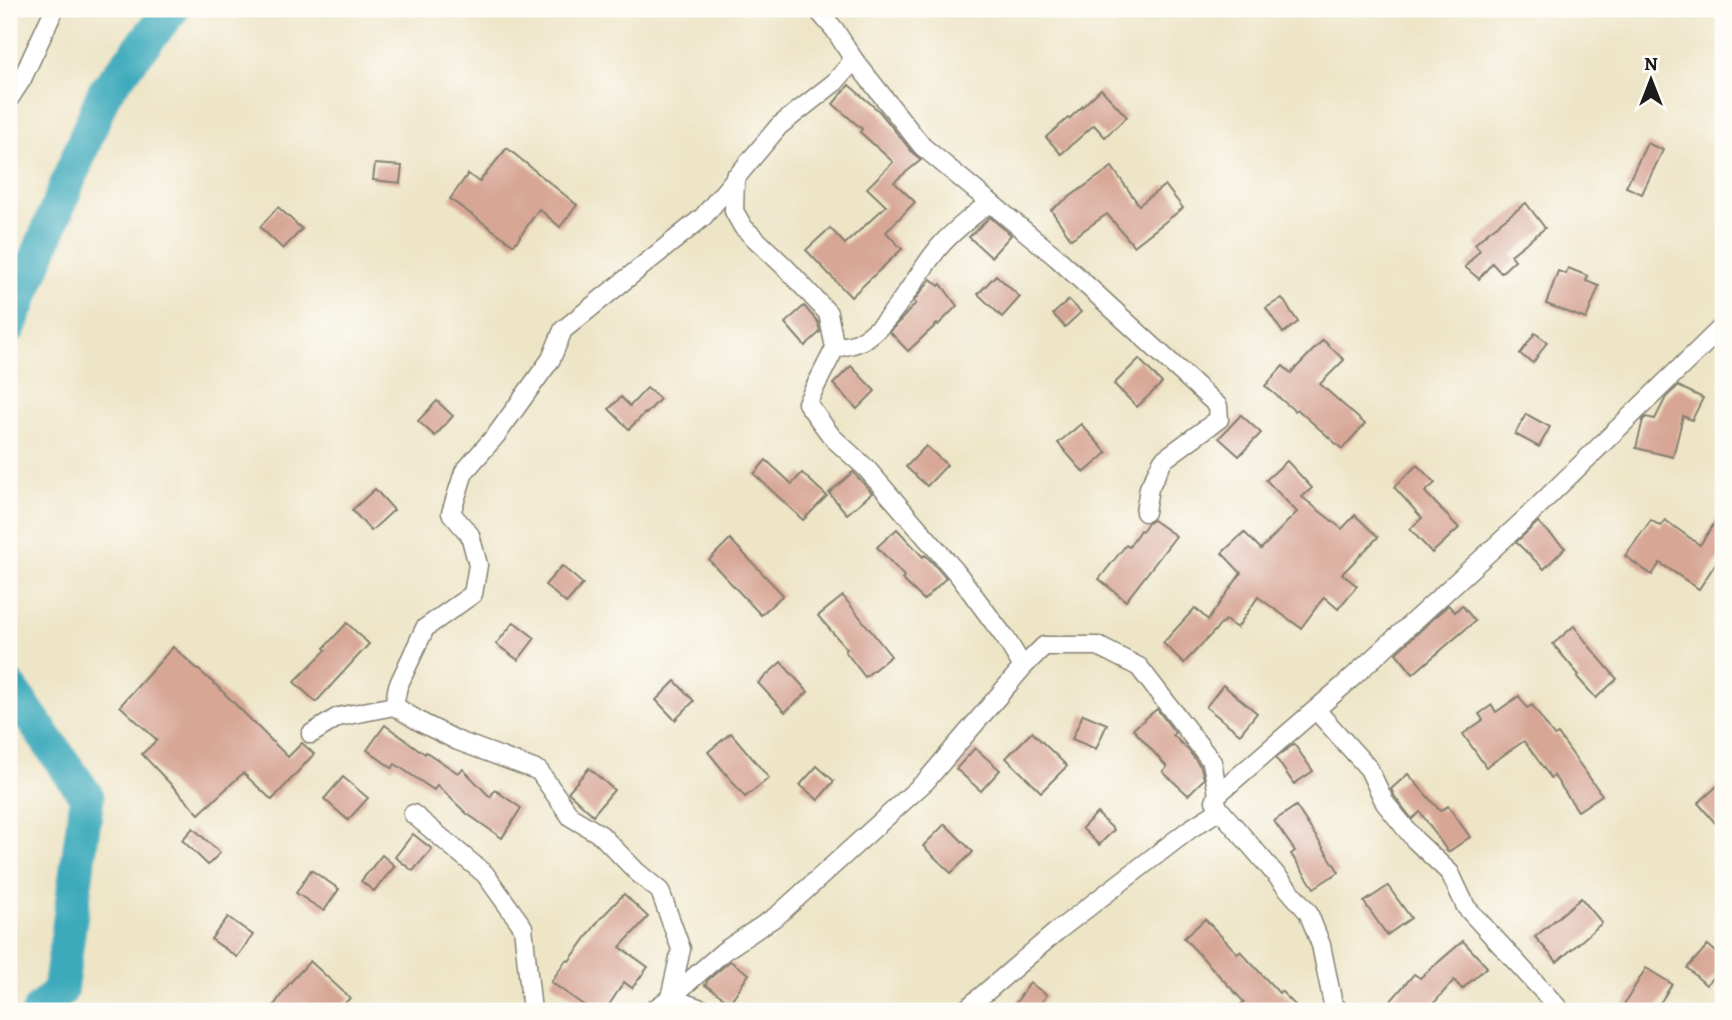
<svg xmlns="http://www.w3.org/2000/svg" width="1732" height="1020" viewBox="0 0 1732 1020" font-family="Alegreya,serif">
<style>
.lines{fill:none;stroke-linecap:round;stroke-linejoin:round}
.river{stroke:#3daabc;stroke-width:35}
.building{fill:#d7a695}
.minor-casing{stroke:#858072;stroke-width:21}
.minor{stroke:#fff;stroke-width:18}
</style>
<rect width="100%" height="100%" fill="#fdfcf7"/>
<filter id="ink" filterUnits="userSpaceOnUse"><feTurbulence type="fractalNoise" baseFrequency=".0143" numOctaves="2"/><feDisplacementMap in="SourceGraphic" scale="14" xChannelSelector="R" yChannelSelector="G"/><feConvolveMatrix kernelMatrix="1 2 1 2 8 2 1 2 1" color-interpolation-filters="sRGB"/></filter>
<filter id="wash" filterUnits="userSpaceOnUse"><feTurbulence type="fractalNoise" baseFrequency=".00686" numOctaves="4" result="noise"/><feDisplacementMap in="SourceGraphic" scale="28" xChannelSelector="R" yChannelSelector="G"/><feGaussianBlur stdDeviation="1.57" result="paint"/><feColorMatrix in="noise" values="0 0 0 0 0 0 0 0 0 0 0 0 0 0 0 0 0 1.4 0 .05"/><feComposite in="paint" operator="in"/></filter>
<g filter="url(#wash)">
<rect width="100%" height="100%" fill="#eee5c7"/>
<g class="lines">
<!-- river -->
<g class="river">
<polyline points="9,327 104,93 172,9"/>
<polyline points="9,686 87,797 60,991 39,1011"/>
</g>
</g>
<g id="blocks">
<!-- building -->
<g class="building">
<polygon points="849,85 879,111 913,153 921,160 894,182 915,202 886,232 902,249 851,297 806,250 830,228 845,244 886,206 867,188 893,162 860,132 862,129 833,104"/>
<polygon points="1101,89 1127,117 1105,137 1094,125 1061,154 1046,137 1068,118 1069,119"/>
<polygon points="1647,143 1663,150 1642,194 1626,187"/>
<polygon points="507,148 577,205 560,227 539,209 514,245 450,199 468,174 479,182"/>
<polygon points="375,164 402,166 400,183 373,180"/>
<polygon points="1112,167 1139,205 1165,185 1183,208 1134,246 1107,214 1071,239 1051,210"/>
<polygon points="1526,203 1545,228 1511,255 1515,260 1501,273 1492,263 1479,279 1465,267 1480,250 1475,244 1488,232"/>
<polygon points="278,207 302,229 283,249 260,227"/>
<polygon points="990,217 1011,235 991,257 969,237"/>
<polygon points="1568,268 1588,276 1586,281 1599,286 1586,319 1546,304 1558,271 1566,274"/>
<polygon points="996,275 1020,297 1002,317 978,294"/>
<polygon points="931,279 939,286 941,284 957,306 938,325 937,324 908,351 890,332 916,303 914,301"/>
<polygon points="1282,298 1298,322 1283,333 1266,308"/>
<polygon points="1069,300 1081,312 1065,327 1053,314"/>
<polygon points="804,306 818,322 820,332 805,346 785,323"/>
<polygon points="1535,333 1547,342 1533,363 1520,354"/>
<polygon points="1323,340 1344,360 1320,384 1365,424 1342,449 1297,409 1295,411 1265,386 1283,366 1291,373"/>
<polygon points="1139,359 1162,383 1137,407 1114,384"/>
<polygon points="851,366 875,391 857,409 833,384"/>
<polygon points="1678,386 1703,398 1692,420 1683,416 1673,457 1636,448 1643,420 1646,417 1655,419 1666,397"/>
<polygon points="647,388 660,399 646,414 645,413 629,429 609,409 621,397 630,406"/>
<polygon points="437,401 453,416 435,436 418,421"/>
<polygon points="1526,414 1550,427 1539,447 1515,434"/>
<polygon points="1241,415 1261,433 1239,456 1219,438"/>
<polygon points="1081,424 1107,453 1084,473 1058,443"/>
<polygon points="926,446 947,465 927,486 906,467"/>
<polygon points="766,460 792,484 802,473 827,496 803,520 754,474"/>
<polygon points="1287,461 1312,488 1302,497 1342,529 1355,515 1378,537 1342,574 1357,586 1338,609 1324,597 1301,628 1258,597 1237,628 1225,620 1184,663 1163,643 1195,608 1208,620 1241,573 1222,553 1244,532 1261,549 1297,512 1266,480"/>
<polygon points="1417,465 1435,483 1425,492 1459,528 1432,553 1410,529 1422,518 1394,487"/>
<polygon points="853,472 872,493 847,514 829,493"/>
<polygon points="375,489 394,510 371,531 352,510"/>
<polygon points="1723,510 1723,552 1699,589 1660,563 1652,575 1625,556 1651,520 1660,526 1665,520 1700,545"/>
<polygon points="1153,520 1176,536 1126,601 1099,579 1126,545 1129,547 1140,530 1142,531 1148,523"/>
<polygon points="1538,522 1565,548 1544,569 1516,542"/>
<polygon points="897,529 923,557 925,555 931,561 946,578 924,600 902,579 904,576 877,547"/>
<polygon points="730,539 783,595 761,615 709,560"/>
<polygon points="562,566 583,584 566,603 545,585"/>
<polygon points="843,596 891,656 865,677 845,651 847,649 818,616"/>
<polygon points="1448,605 1455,612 1462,605 1475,621 1413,674 1396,653"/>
<polygon points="514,622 535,638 518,660 496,644"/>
<polygon points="347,623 369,644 316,702 294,682 326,650 324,648"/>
<polygon points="1574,626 1590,647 1617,679 1596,698 1577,677 1579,675 1553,644"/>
<polygon points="173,647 218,687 288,757 302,743 314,754 272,800 243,773 199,814 142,754 157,740 120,706"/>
<polygon points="781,662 808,692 785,712 758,683"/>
<polygon points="675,681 694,701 675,720 656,700"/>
<polygon points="1223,685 1257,713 1240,734 1206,707"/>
<polygon points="1519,696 1527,708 1532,705 1554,736 1558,734 1602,795 1578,811 1554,776 1551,778 1524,741 1486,767 1463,734 1483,720 1479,714 1492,705 1496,712"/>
<polygon points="1157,709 1175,733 1173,735 1188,750 1201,767 1204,779 1188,795 1163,772 1167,767 1133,729"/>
<polygon points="1083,714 1107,724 1096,749 1072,739"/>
<polygon points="385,725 425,754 426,752 458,773 463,769 490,797 495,790 521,808 502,838 466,813 437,785 434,790 395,764 392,768 367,750"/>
<polygon points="1032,732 1067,766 1041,792 1006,758"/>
<polygon points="731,733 769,778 745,797 708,752"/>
<polygon points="1294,744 1313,771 1294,784 1276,758"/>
<polygon points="975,748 1000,770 981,791 956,769"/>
<polygon points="817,766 834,781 818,800 800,785"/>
<polygon points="589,768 614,790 593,815 568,792"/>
<polygon points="1408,774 1440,811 1448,806 1470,837 1448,852 1420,812 1412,819 1395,797 1391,789"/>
<polygon points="343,777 368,798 348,820 324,799"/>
<polygon points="1723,781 1723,832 1698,803"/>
<polygon points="1296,806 1339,872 1314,888 1291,854 1295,851 1274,821"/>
<polygon points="1097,813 1114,830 1099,845 1082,828"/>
<polygon points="945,824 973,852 951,873 923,846"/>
<polygon points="193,828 220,853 208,865 182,840"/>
<polygon points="413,834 432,849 413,871 395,857"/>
<polygon points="382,855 395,866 374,891 361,881"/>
<polygon points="311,870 339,889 324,911 296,893"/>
<polygon points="1388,886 1411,918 1387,935 1364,902"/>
<polygon points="624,894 648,917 620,947 648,967 632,988 624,982 605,1011 592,1011 551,982 566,960 569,961 600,919"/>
<polygon points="1581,898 1602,923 1557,962 1535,937"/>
<polygon points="228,917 253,935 237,957 211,939"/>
<polygon points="1205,919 1237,953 1240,951 1279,993 1281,991 1301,1011 1232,1011 1244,1002 1184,938"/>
<polygon points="1463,941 1487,967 1462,989 1454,980 1427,1011 1382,1011 1414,974 1420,978"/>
<polygon points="1708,945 1723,958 1723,966 1706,985 1687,968"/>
<polygon points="310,961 350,998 337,1011 270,1011 289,984"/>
<polygon points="730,961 749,974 730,1002 705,985 708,980"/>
<polygon points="1646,968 1672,984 1655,1011 1620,1011"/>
<polygon points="1030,983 1047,995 1036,1011 1010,1011"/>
</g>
</g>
</g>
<g filter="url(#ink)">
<use href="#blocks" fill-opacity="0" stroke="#858072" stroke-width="2"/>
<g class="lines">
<defs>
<g id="minor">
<polyline points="817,9 835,30 854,60 922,146 1056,257 1218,406 1219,419 1163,460 1149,488 1145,512"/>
<polyline points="9,99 22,79 53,12 53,9"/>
<polyline points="735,177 734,211 743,227 784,266 828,313 835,348 807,403 832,437 866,468 957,573 1006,639 1023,667"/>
<path d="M835,348C844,346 854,345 861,341C892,325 917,272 941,245C955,229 973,216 990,202"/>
<polyline points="394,706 398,686 425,628 473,594 478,565 470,535 451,513 464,472 497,434 551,359 563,330 703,217 779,126 835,82 854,60"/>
<polyline points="1316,710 1369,769 1385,803 1415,840 1450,873 1466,907 1561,1011"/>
<polyline points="311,734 338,717 394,706 422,723 458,741 539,771 571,817 601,835 637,872 660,891 681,949 670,998 724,951 778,915 926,781 1023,667 1044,646 1098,646 1139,667 1212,762 1218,794"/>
<polyline points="413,814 485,874 523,927 532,1011"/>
<polyline points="652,1011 670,998 707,1011"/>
<polyline points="964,1011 1056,932 1190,829 1220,810"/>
<polyline points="1340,1011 1333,1004 1321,945 1308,912 1220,810 1215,801 1218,794 1344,685 1523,521 1723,326"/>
</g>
</defs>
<!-- minor casing -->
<use href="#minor" class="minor-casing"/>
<!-- minor -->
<use href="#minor" class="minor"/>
</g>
</g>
<!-- margin -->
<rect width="1732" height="1020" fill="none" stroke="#fdfcf7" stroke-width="35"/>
<!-- north arrow -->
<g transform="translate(1651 80)" stroke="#fdfcf7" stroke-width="5" paint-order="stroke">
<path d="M0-5L12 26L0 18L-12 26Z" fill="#1c1c1c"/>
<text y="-10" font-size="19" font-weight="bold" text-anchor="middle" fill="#1c1c1c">N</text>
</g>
</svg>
